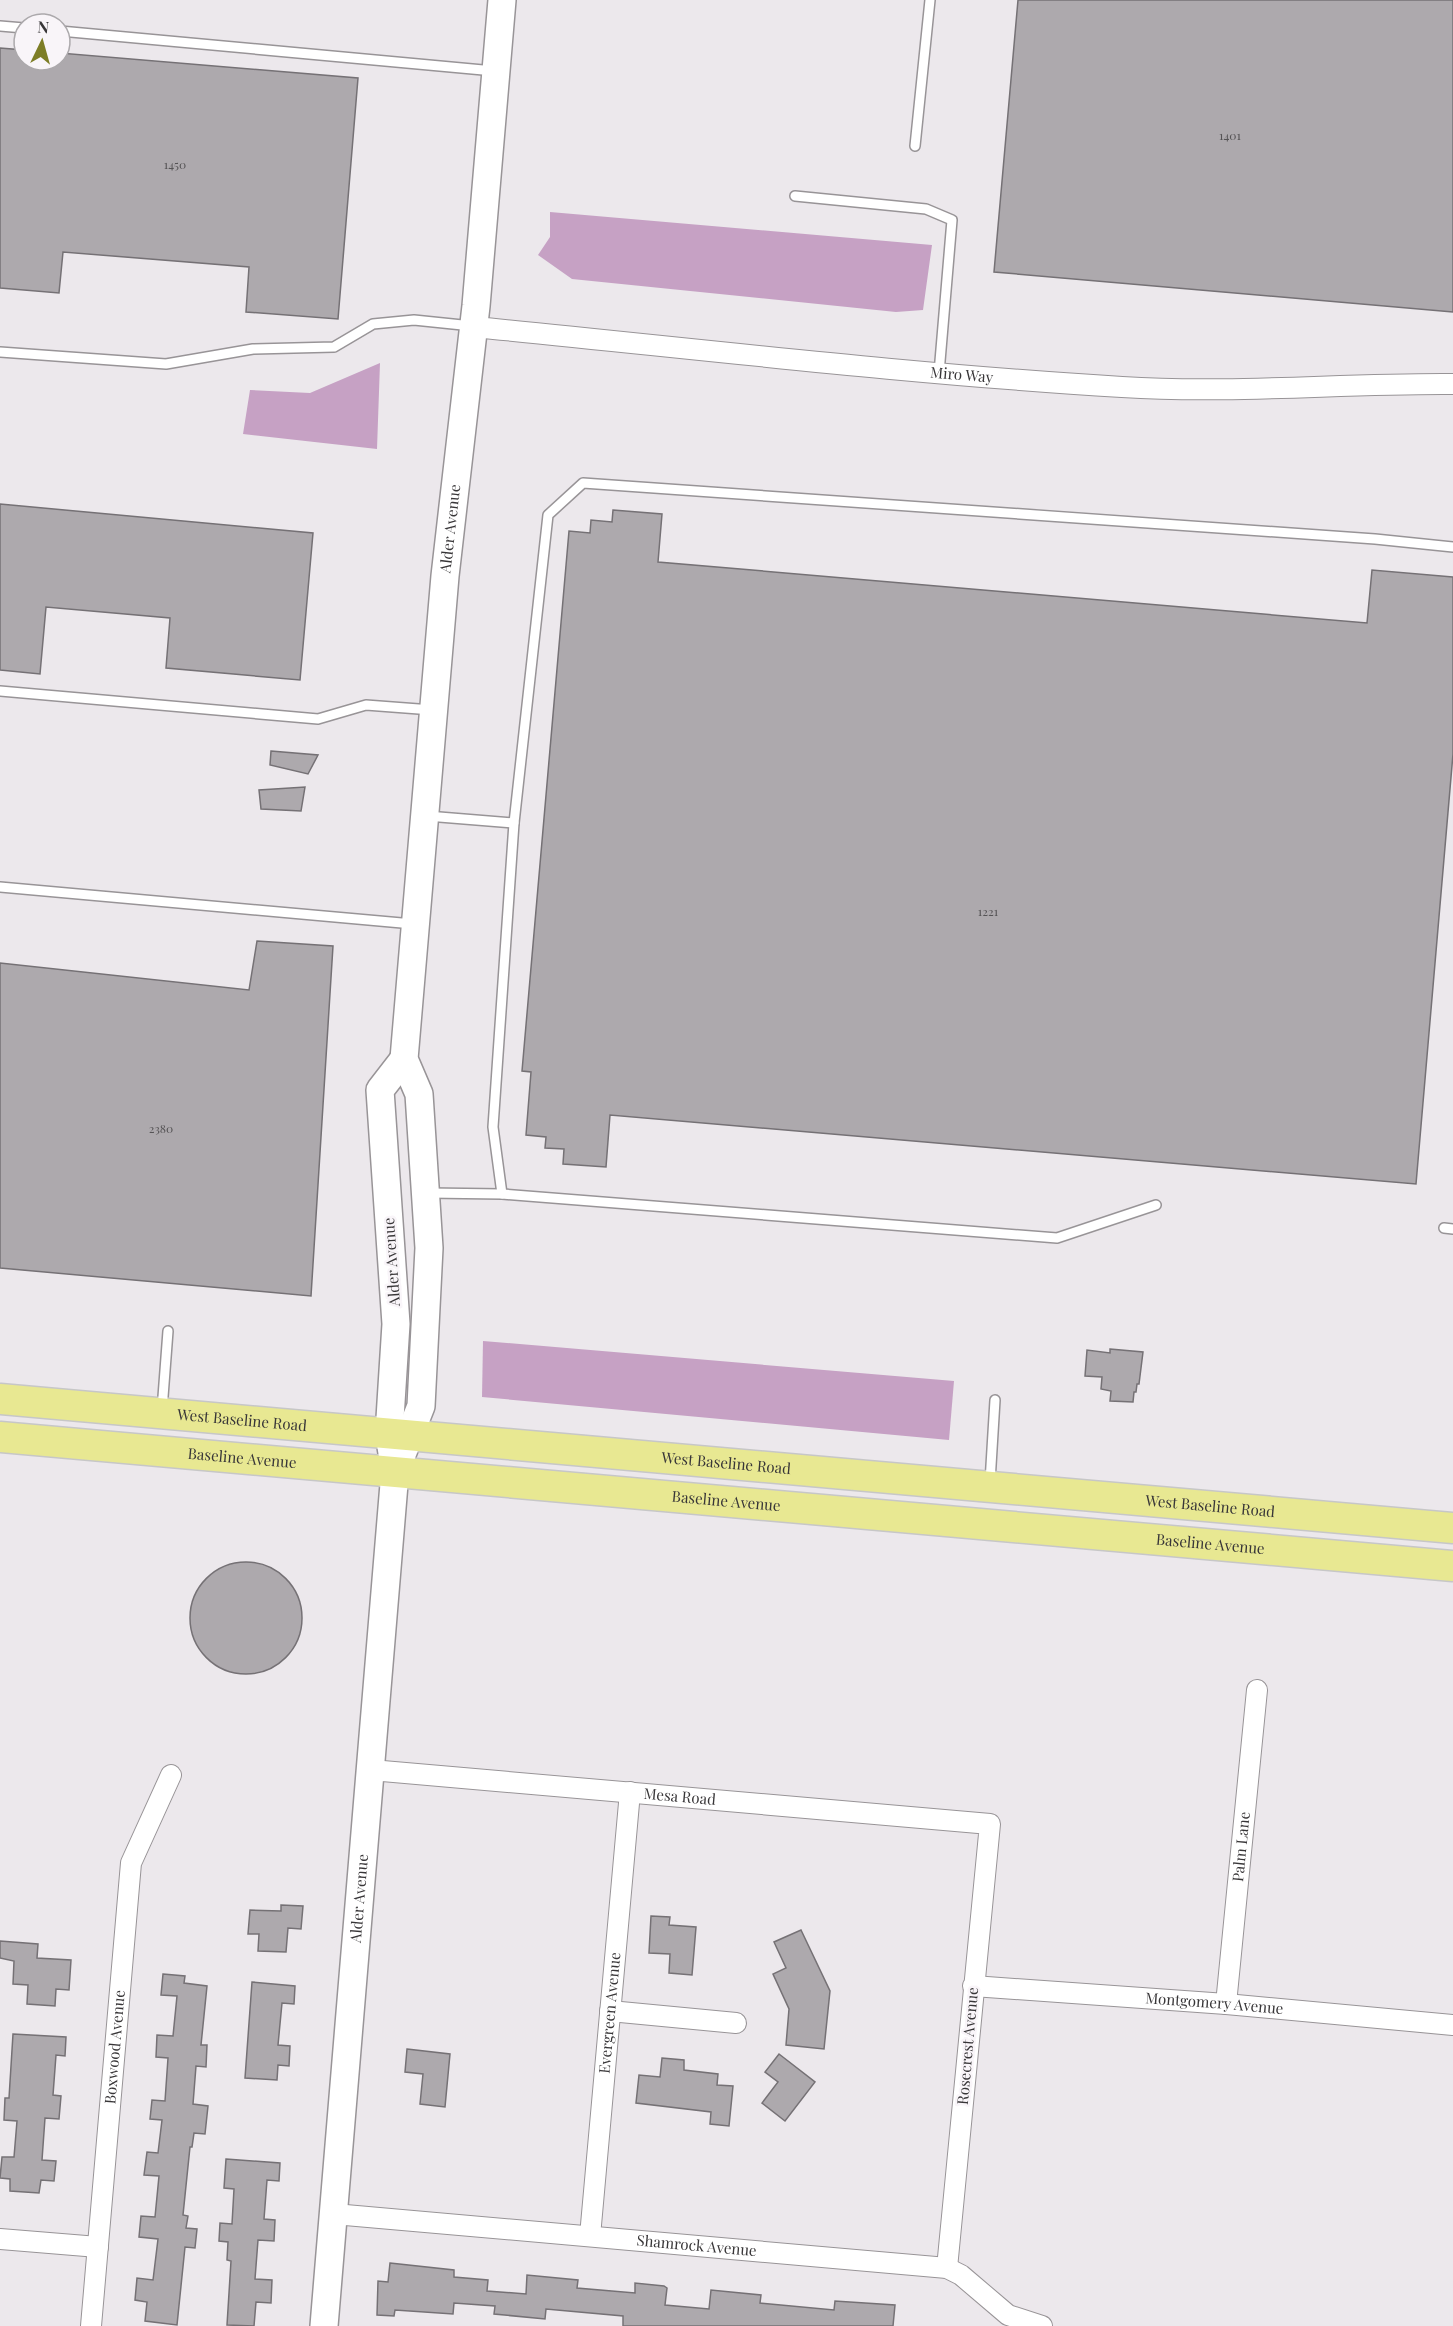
<svg xmlns="http://www.w3.org/2000/svg" width="1453" height="2326" viewBox="0 0 1453 2326" font-family="'Playfair Display',serif">
<style>
.water{fill:#c6a1c4}
.building{fill:#ada9ad;stroke:#757175;stroke-width:1.5}
.lines{fill:none;stroke-linecap:round;stroke-linejoin:round}
.service-casing{stroke:#989497;stroke-width:12}
.minor-casing{stroke:#989497;stroke-width:22}
.secondary-casing{stroke:#989497;stroke-width:30}
.primary-casing{stroke:#c7c7c7;stroke-width:33}
.service{stroke:#fff;stroke-width:9}
.minor{stroke:#fff;stroke-width:20}
.secondary{stroke:#fff;stroke-width:27}
.primary{stroke:#e8e892;stroke-width:30}
.labels{text-anchor:middle;stroke-width:5;stroke-linejoin:round;paint-order:stroke}
.number-label{font-size:12px;fill:#555355}
.street-label{font-size:15px;fill:#383638;stroke:#f9f5f9}
</style>
<rect width="100%" height="100%" fill="#ece8ec"/>
<!-- water -->
<g class="water">
<polygon points="550,212 932,245 923,310 896,312 572,279 538,255 550,237"/>
<polygon points="380,363 377,449 243,434 250,390 310,393"/>
<polygon points="483,1341 954,1381 949,1440 482,1397"/>
</g>
<!-- building -->
<g class="building">
<polygon points="1018,0 1453,0 1453,312 994,272"/>
<polygon points="0,48 24,50 24,60 60,60 60,53 358,78 338,319 246,312 249,267 63,252 59,293 0,288"/>
<polygon points="0,504 313,533 300,680 166,668 170,618 46,607 40,674 0,670"/>
<polygon points="613,510 662,514 658,562 1367,623 1372,570 1453,577 1453,754 1416,1184 610,1115 606,1167 563,1164 564,1149 545,1148 546,1137 526,1135 531,1072 522,1071 569,531 590,533 591,520 612,522"/>
<polygon points="271,751 318,755 308,774 270,765"/>
<polygon points="305,787 301,811 261,809 259,790"/>
<polygon points="257,941 333,946 311,1296 0,1268 0,963 249,990"/>
<polygon points="1110,1349 1143,1352 1139,1384 1137,1384 1136,1392 1134,1392 1133,1402 1110,1401 1111,1391 1101,1389 1102,1377 1085,1376 1087,1350 1110,1353"/>
<circle cx="246" cy="1618" r="56"/>
<polygon points="281,1905 303,1906 301,1929 288,1928 286,1952 258,1951 259,1934 248,1934 250,1910 281,1911"/>
<polygon points="651,1916 670,1917 669,1925 696,1927 692,1975 669,1973 670,1954 649,1953"/>
<polygon points="801,1930 830,1991 824,2049 786,2045 789,2009 773,1974 786,1968 774,1942"/>
<polygon points="0,1941 38,1944 37,1958 71,1960 69,1990 56,1989 55,2006 27,2004 28,1985 13,1984 14,1961 0,1958"/>
<polygon points="163,1974 185,1976 184,1983 207,1986 201,2045 207,2045 206,2067 196,2066 193,2104 208,2106 205,2134 194,2133 192,2147 190,2147 183,2215 188,2216 186,2228 197,2229 195,2248 185,2247 177,2325 145,2321 147,2302 135,2300 137,2278 153,2280 158,2239 139,2237 141,2216 155,2217 159,2176 144,2175 147,2152 158,2153 162,2120 150,2119 152,2100 165,2101 168,2058 156,2057 157,2035 173,2036 177,1996 161,1995"/>
<polygon points="252,1982 295,1986 294,2004 282,2003 278,2045 290,2046 289,2066 278,2065 277,2080 245,2078"/>
<polygon points="13,2034 66,2037 65,2056 56,2055 53,2095 61,2096 59,2119 45,2118 42,2160 56,2161 54,2181 41,2180 39,2193 10,2191 10,2179 0,2178 2,2157 14,2157 17,2121 4,2120 5,2098 9,2098"/>
<polygon points="407,2049 450,2054 445,2107 420,2104 423,2074 405,2072"/>
<polygon points="779,2054 815,2082 785,2121 762,2103 778,2082 765,2072"/>
<polygon points="662,2058 684,2060 684,2070 718,2074 717,2085 733,2086 729,2126 710,2124 711,2112 636,2103 639,2075 660,2077"/>
<polygon points="226,2159 280,2163 279,2181 267,2180 264,2219 275,2220 274,2241 258,2240 255,2279 272,2280 271,2303 256,2302 254,2326 227,2325 231,2261 227,2260 228,2242 219,2241 220,2223 232,2224 234,2189 224,2188"/>
<polygon points="390,2263 454,2270 454,2277 488,2280 487,2291 526,2294 527,2275 578,2280 577,2288 635,2293 635,2283 664,2286 667,2288 665,2305 709,2309 711,2290 761,2295 760,2303 834,2310 835,2301 895,2305 893,2326 623,2326 623,2316 546,2309 545,2319 494,2314 495,2306 454,2303 453,2314 395,2310 394,2316 377,2315 378,2281 388,2282"/>
</g>
<g class="lines">
<defs>
<g id="service">
<polyline points="0,26 24,28"/>
<polyline points="60,31 494,71"/>
<polyline points="915,146 930,0"/>
<polyline points="795,196 926,209 952,220 939,373"/>
<polyline points="0,352 166,364 253,349 334,347 373,324 414,320 472,326"/>
<polyline points="0,691 318,719 366,705 432,710"/>
<polyline points="427,816 514,823"/>
<polyline points="0,887 413,924"/>
<polyline points="428,1193 502,1194 1057,1238 1156,1205"/>
<polyline points="502,1194 493,1127 514,823 548,515 583,483 1375,539 1453,547"/>
<polyline points="1444,1228 1453,1229"/>
<polyline points="162,1410 168,1331"/>
<polyline points="990,1482 995,1400"/>
</g>
<g id="minor">
<path id="s1" d="M474,327C690,348 906,374 1122,387C1233,394 1343,383 1453,384"/>
<path id="s2" d="M371,1770L990,1824L947,2268"/>
<path id="s3" d="M973,1986L1226,2004L1453,2025"/>
<path id="s4" d="M1226,2004L1257,1690"/>
<polyline points="610,2011 736,2023"/>
<path id="s5" d="M334,2214L947,2268L961,2275L1008,2315L1042,2326"/>
<path id="s6" d="M590,2236L630,1792"/>
<polyline points="0,2239 98,2247"/>
<path id="s7" d="M91,2326L131,1863L171,1775"/>
</g>
<g id="secondary">
<path id="s8" d="M395,1472L421,1406L429,1248L419,1094L404,1059L445,576L476,306L502,0"/>
<path id="s9" d="M324,2326L395,1472L389,1434L396,1324L380,1090L404,1059"/>
</g>
<g id="primary">
<path id="s10" d="M0,1399L1453,1528"/>
<path id="s11" d="M0,1437L1453,1566"/>
</g>
</defs>
<!-- service casing -->
<use href="#service" class="service-casing"/>
<!-- minor casing -->
<use href="#minor" class="minor-casing"/>
<!-- secondary casing -->
<use href="#secondary" class="secondary-casing"/>
<!-- primary casing -->
<use href="#primary" class="primary-casing"/>
<!-- service -->
<use href="#service" class="service"/>
<!-- minor -->
<use href="#minor" class="minor"/>
<!-- secondary -->
<use href="#secondary" class="secondary"/>
<!-- primary -->
<use href="#primary" class="primary"/>
</g>
<g class="labels">
<!-- number labels -->
<g class="number-label">
<text x="1230" y="140">1401</text>
<text x="175" y="169">1450</text>
<text x="988" y="916">1221</text>
<text x="161" y="1133">2380</text>
</g>
<!-- street labels -->
<g class="street-label">
<text dy="5" stroke="none"><textPath href="#s1" startOffset="490">Miro Way</textPath></text>
<text dy="5" stroke="none"><textPath href="#s8" startOffset="954">Alder Avenue</textPath></text>
<text transform="translate(392 1262) rotate(-94)" y="5">Alder Avenue</text>
<text dy="5" stroke="none"><textPath href="#s10" startOffset="243">West Baseline Road</textPath></text>
<text dy="5" stroke="none"><textPath href="#s11" startOffset="243">Baseline Avenue</textPath></text>
<text dy="5" stroke="none"><textPath href="#s10" startOffset="729">West Baseline Road</textPath></text>
<text dy="5" stroke="none"><textPath href="#s11" startOffset="729">Baseline Avenue</textPath></text>
<text dy="5" stroke="none"><textPath href="#s10" startOffset="1215">West Baseline Road</textPath></text>
<text dy="5" stroke="none"><textPath href="#s11" startOffset="1215">Baseline Avenue</textPath></text>
<text dy="5" stroke="none"><textPath href="#s2" startOffset="310">Mesa Road</textPath></text>
<text dy="5" stroke="none"><textPath href="#s4" startOffset="158">Palm Lane</textPath></text>
<text dy="5" stroke="none"><textPath href="#s9" startOffset="429">Alder Avenue</textPath></text>
<text dy="5" stroke="none"><textPath href="#s3" startOffset="242">Montgomery Avenue</textPath></text>
<text dy="5" stroke="none"><textPath href="#s6" startOffset="224">Evergreen Avenue</textPath></text>
<text dy="5" stroke="none"><textPath href="#s7" startOffset="280">Boxwood Avenue</textPath></text>
<text transform="translate(968 2046) rotate(-85)" y="5">Rosecrest Avenue</text>
<text dy="5" stroke="none"><textPath href="#s5" startOffset="364">Shamrock Avenue</textPath></text>
</g>
</g>
<!-- north arrow -->
<g transform="translate(42 42) rotate(5)"><circle r="28" fill="#f9f5f9" stroke="#aca9ac" stroke-width="1.5"/>
<path d="M0-4.5L10 22L0 15L-10 22Z" fill="#7d7d26"/>
<text y="-9" font-size="16" font-weight="bold" text-anchor="middle" fill="#383638">N</text>
</g>
</svg>
